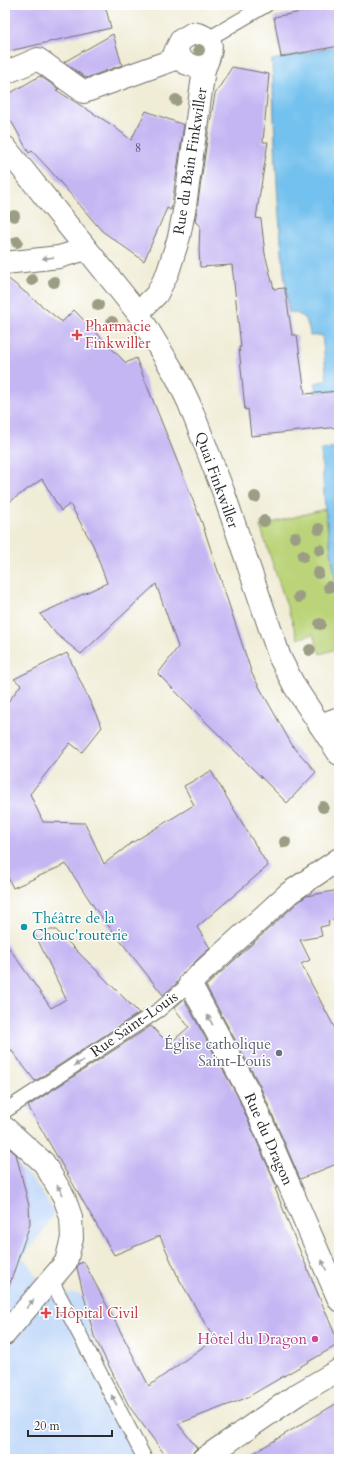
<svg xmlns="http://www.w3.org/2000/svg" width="344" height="1464" viewBox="0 0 344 1464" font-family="Cardo,serif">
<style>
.built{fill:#c8ddf9}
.green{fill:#bbd479;stroke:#738052}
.water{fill:#73c1ee;stroke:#4f768c}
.building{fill:#c4b5f3}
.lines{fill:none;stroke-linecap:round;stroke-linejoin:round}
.lane-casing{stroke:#706f67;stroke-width:16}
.street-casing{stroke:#706f67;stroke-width:24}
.secondary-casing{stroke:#706f67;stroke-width:24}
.lane{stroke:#fff;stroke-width:14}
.street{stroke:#fff;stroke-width:22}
.secondary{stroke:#fff;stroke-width:22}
.tree{fill:#9b9e85}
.oneway{fill:#a0a0a0}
.health-dot{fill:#e0444e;stroke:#fff;stroke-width:1.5}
.culture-dot{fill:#0f9aa8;stroke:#fff;stroke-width:1.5}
.worship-dot{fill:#6b7280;stroke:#fff;stroke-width:1.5}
.hotel-dot{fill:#d1479c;stroke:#fff;stroke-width:1.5}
.labels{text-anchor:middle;stroke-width:3;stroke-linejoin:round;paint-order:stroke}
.number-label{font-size:13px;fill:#514e5d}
.street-label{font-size:15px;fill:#2b2b2b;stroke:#fff}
.health-label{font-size:15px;fill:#be3a42;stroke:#fff;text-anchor:start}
.culture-label{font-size:15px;fill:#0d838f;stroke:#fff;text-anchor:start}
.worship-label{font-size:15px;fill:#5b616d;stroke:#fff;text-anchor:end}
.hotel-label{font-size:15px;fill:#b23c85;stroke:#fff;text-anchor:end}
</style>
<rect width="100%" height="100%" fill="#fff"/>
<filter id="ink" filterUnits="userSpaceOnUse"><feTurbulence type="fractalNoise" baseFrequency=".025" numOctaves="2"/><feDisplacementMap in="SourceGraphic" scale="8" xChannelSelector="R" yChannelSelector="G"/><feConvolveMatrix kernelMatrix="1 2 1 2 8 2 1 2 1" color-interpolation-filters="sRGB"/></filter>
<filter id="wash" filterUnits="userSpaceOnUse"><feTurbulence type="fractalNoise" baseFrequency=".012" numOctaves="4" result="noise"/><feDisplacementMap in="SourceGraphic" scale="16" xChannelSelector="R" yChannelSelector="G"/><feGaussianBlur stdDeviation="0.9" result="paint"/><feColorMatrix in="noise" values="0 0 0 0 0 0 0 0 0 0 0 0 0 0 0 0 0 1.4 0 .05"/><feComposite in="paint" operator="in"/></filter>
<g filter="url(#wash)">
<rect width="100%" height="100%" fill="#f0ecd6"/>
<!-- built -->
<polygon class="built" points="5,1154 34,1181 54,1212 42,1233 22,1258 27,1261 35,1275 47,1285 62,1292 83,1295 98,1361 151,1459 5,1459"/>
<!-- green -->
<polygon class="green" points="325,509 339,604 339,648 320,654 313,634 298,639 260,526"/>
<!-- water -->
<g class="water">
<path d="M339,46V391L315,393V383L327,380L322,335L310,336C309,322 304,313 289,312C277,228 275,144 272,60Z"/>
<polygon points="339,446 339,604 325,509 321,450"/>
</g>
<g id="blocks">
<!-- building -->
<g class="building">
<polygon points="5,5 105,5 111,28 5,52"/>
<polygon points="339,5 339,46 281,57 274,17"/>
<polygon points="113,34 122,65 86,78 64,62"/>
<polygon points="232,67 269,74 263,142 268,142 256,218 261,219 265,254 274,289 285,288 292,335 297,335 305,394 339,391 339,427 251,436 248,409 245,410 239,347 241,347 232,265 200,267 199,249 200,225 195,222 208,134 215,94"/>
<polygon points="40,76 59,89 56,90 112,125 131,140 146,111 184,125 171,210 167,208 144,261 102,231 48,168 32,151 29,153 5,110 5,96"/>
<polygon points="5,276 62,322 74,310 126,363 136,358 202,523 252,674 292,745 316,772 287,803 158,674 178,647 156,584 81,654 56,634 40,614 107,583 93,545 70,504 61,511 42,479 5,505"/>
<polygon points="67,653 102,727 82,752 70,743 30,794 43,822 85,823 104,864 130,844 194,805 184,786 211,771 268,866 197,927 210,948 182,974 178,982 163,995 96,910 66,864 13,888 5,871 5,706 21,685 14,679"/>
<polygon points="339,890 339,919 328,921 329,925 320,927 322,936 300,940 310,960 301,964 339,1036 339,1163 300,1179 260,1086 206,986 297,903 306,896"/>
<polygon points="50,930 56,930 139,1013 35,1081 5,1042 5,942 51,1008 66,999 34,932"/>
<polygon points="184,999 238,1097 277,1188 275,1188 290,1227 339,1344 246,1398 178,1424 197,1448 192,1453 191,1459 168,1459 129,1406 94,1336 77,1268 78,1264 84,1262 149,1386 214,1339 178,1277 160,1236 114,1255 28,1106 151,1026 169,1044 189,1027 174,1008"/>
<polygon points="5,1145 16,1154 29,1206 30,1224 8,1289 5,1288"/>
<polygon points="339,1402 339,1459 244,1459 300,1425"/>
</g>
</g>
</g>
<g filter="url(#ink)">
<use href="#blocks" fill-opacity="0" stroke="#706f67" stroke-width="1"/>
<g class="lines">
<defs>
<g id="lane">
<polyline points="208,39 266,5"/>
<polyline points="5,1111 159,1010 190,983"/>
<polyline points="51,1280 145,1459"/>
</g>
<g id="street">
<path d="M193,33C218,37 212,52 204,69L185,63L175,52L181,40Z"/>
<polyline points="5,73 38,59 84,92 178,58"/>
<polyline points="5,263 59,257 86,249"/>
<polyline points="138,313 157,294 168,272 179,237 185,206 204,69"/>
<polyline points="320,725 339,718"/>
<polyline points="339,859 289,893 190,983 249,1092 339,1300"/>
<polyline points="5,1128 44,1163 64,1197 71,1217 72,1238 66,1262 5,1334"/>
<polyline points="203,1459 298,1394 339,1370"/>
</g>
<polyline id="secondary" points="5,147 138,313 176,376 189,403 223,491 280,658 295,687 339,754"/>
</defs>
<!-- lane casing -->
<use href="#lane" class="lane-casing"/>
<!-- street casing -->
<use href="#street" class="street-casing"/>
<!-- secondary casing -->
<use href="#secondary" class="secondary-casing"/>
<!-- lane -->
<use href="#lane" class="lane"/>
<!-- street -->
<use href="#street" class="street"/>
<!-- secondary -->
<use href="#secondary" class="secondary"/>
</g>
<!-- trees -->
<g class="tree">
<circle cx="199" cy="50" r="6"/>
<circle cx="176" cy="100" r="6"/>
<circle cx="14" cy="216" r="6"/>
<circle cx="17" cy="242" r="6"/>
<circle cx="32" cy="280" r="6"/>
<circle cx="54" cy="282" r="6"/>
<circle cx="98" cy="305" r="6"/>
<circle cx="112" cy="322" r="6"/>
<circle cx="255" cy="497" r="6"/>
<circle cx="264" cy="521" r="6"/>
<circle cx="319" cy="529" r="6"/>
<circle cx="295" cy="537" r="6"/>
<circle cx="320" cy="550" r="6"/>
<circle cx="303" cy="556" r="6"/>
<circle cx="318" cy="573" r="6"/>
<circle cx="329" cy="587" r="6"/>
<circle cx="299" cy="597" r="6"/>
<circle cx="320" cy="624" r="6"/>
<circle cx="310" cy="650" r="6"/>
<circle cx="323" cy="807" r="6"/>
<circle cx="285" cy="842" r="6"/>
</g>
<!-- one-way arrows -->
<defs><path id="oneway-solid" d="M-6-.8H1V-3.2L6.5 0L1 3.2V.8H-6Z"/></defs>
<g class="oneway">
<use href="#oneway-solid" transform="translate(48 258) rotate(173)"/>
<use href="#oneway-solid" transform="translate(210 1020) rotate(-119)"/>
<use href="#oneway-solid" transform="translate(79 1063) rotate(147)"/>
<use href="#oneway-solid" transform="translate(60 1190) rotate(-121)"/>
<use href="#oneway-solid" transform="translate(324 1265) rotate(-113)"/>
<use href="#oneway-solid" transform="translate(30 1304) rotate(-50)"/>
<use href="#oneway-solid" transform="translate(114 1400) rotate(-118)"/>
</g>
</g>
<!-- markers -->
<g class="health-dot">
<path d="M75 329h4v4h4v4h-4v4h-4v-4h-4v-4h4z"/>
<path d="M44 1307h4v4h4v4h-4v4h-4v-4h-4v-4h4z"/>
</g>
<circle class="culture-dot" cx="24" cy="927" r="4"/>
<circle class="worship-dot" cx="279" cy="1053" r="4"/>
<circle class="hotel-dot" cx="315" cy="1339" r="4"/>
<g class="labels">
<!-- number labels -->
<g class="number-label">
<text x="138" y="152">8</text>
</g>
<!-- street labels -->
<g class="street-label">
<text transform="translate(190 161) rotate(-81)" y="5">Rue du Bain Finkwiller</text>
<text transform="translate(217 480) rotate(70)" y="5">Quai Finkwiller</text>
<text transform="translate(134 1024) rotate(-35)" y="5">Rue Saint-Louis</text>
<text transform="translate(269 1139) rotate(66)" y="5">Rue du Dragon</text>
</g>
<!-- health labels -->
<g class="health-label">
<text x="85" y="331">Pharmacie<tspan x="85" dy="17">Finkwiller</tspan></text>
<text x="55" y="1318">Hôpital Civil</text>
</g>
<!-- culture labels -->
<g class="culture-label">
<text x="32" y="923">Théâtre de la<tspan x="32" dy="17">Chouc'routerie</tspan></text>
</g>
<!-- worship labels -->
<g class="worship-label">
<text x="271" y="1049">Église catholique<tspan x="271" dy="17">Saint-Louis</tspan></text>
</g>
<!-- hotel labels -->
<g class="hotel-label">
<text x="307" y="1344">Hôtel du Dragon</text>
</g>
</g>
<!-- margin -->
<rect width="344" height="1464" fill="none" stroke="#fff" stroke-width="20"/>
<!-- scale -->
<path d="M28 1430v6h84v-6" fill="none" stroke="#2b2b2b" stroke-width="2"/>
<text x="34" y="1430" font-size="12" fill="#2b2b2b" stroke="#ffffff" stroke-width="3" paint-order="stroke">20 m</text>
</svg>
